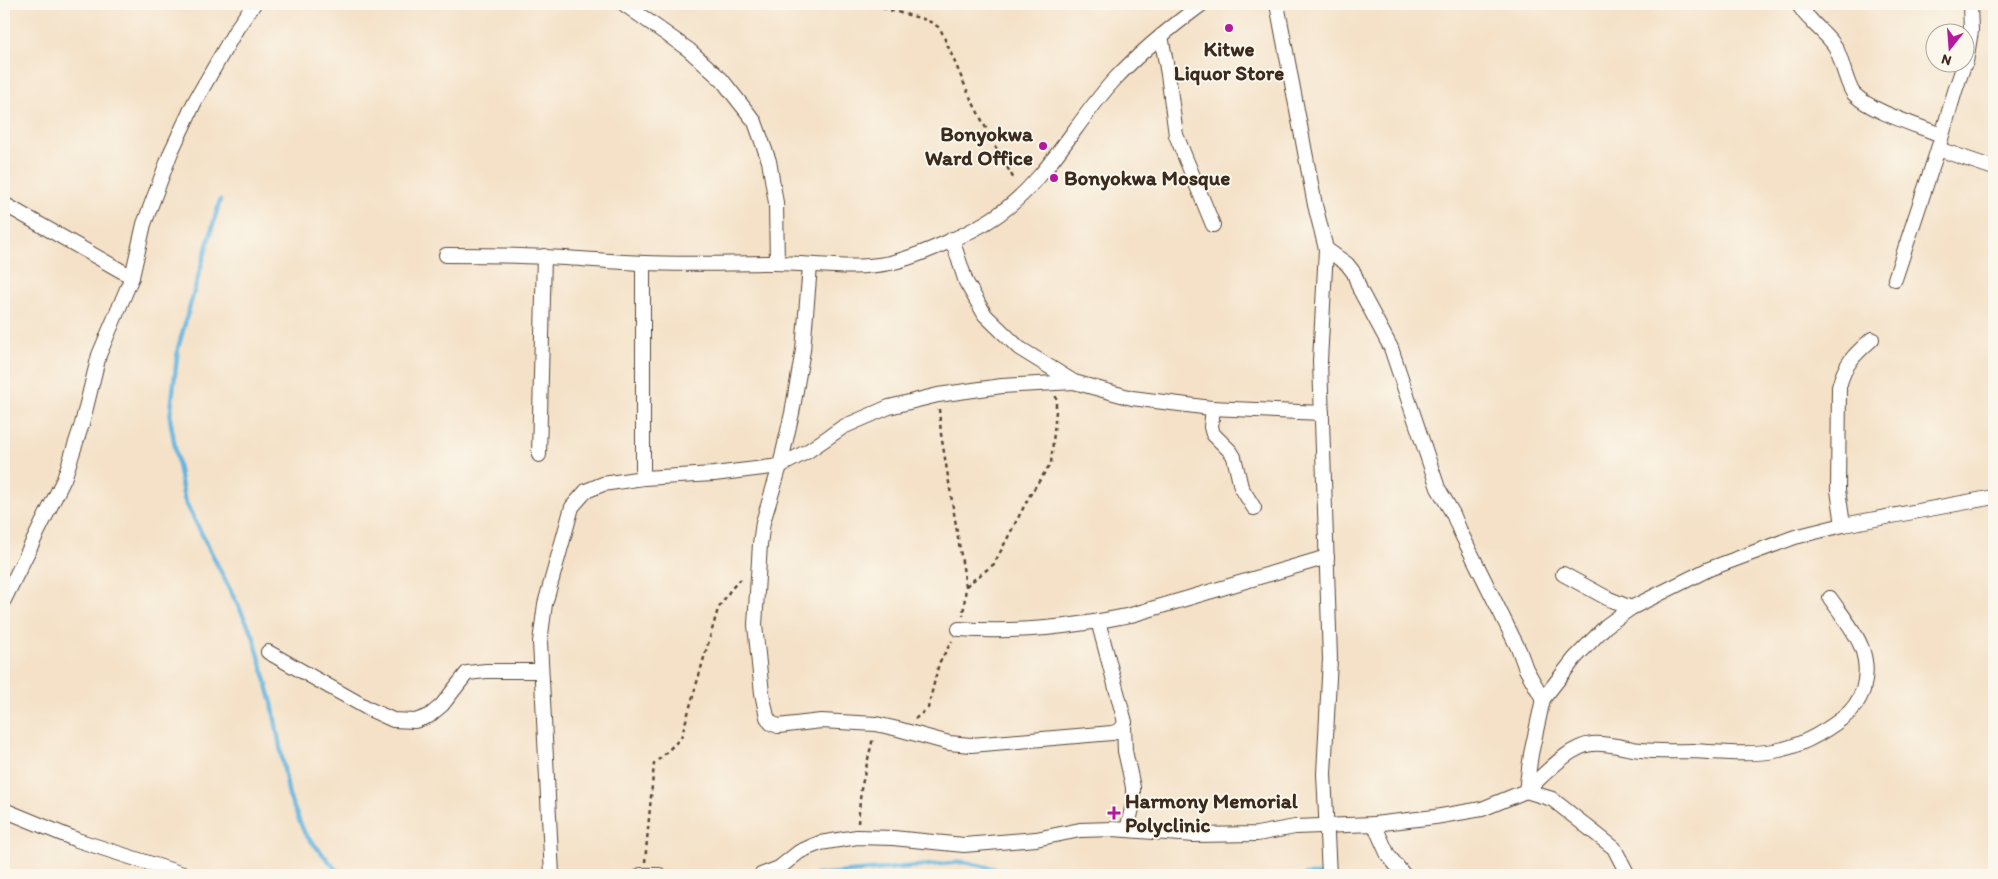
<svg xmlns="http://www.w3.org/2000/svg" width="1998" height="879" viewBox="0 0 1998 879" font-family="Itim,sans-serif">
<style>
.lines{fill:none;stroke-linecap:round;stroke-linejoin:round}
.stream{stroke:#64b5df;stroke-width:4.5}
.street-casing{stroke:#574537;stroke-width:16}
.path{stroke:#574537;stroke-width:2.5;stroke-dasharray:4 4;stroke-linecap:butt}
.street{stroke:#fff;stroke-width:14}
.poi-dot{fill:#b5179e;stroke:#fbf7ec;stroke-width:2}
.labels{text-anchor:middle;stroke-width:4;stroke-linejoin:round;paint-order:stroke}
.poi-label{font-size:21px;font-weight:bold;fill:#3b2a1e;stroke:#fbf7ec;text-anchor:start}
</style>
<rect width="100%" height="100%" fill="#fbf7ec"/>
<filter id="ink" filterUnits="userSpaceOnUse"><feTurbulence type="fractalNoise" baseFrequency=".02" numOctaves="2"/><feDisplacementMap in="SourceGraphic" scale="10" xChannelSelector="R" yChannelSelector="G"/><feConvolveMatrix kernelMatrix="1 2 1 2 8 2 1 2 1" color-interpolation-filters="sRGB"/></filter>
<filter id="wash" filterUnits="userSpaceOnUse"><feTurbulence type="fractalNoise" baseFrequency=".0096" numOctaves="4" result="noise"/><feDisplacementMap in="SourceGraphic" scale="20" xChannelSelector="R" yChannelSelector="G"/><feGaussianBlur stdDeviation="1.12" result="paint"/><feColorMatrix in="noise" values="0 0 0 0 0 0 0 0 0 0 0 0 0 0 0 0 0 1.4 0 .05"/><feComposite in="paint" operator="in"/></filter>
<g filter="url(#wash)">
<rect width="100%" height="100%" fill="#f4e1c7"/>
<g class="lines">
<!-- stream -->
<g class="stream">
<polyline points="220,200 178,348 170,418 184,499 253,635 272,703 289,796 305,834 341,875"/>
<polyline points="815,875 964,862 1024,875"/>
<polyline points="1305,875 1319,875"/>
</g>
</g>
</g>
<g filter="url(#ink)">
<g class="lines">
<defs>
<g id="street">
<polyline points="624,4 689,50 722,80 755,122 769,161 776,203 777,263"/>
<polyline points="1277,4 1315,205 1326,249 1320,361 1330,659 1324,774 1329,875"/>
<path d="M1798,4C1802,9 1805,15 1810,19C1818,29 1829,36 1836,48C1842,60 1847,86 1854,94C1870,111 1919,126 1941,135"/>
<polyline points="1161,36 1168,74 1176,135 1213,225"/>
<polyline points="1966,62 1971,31 1970,4"/>
<polyline points="1938,149 1994,168"/>
<polyline points="4,204 132,277"/>
<polyline points="952,239 966,282 985,315 1019,348 1074,382 1132,398 1211,408 1322,413"/>
<polyline points="1326,249 1347,264 1354,273 1360,290 1391,348 1438,488 1453,514 1460,531 1519,650 1526,669 1543,699"/>
<path d="M446,255C479,255 512,255 545,257C578,258 611,262 644,263C687,265 730,263 774,263C812,263 851,271 890,263C920,256 974,232 999,214C1047,180 1075,123 1114,80C1140,52 1171,27 1202,4"/>
<polyline points="810,266 803,350 792,413 780,466 763,522 760,544 755,625 762,693 767,717 771,723 778,726 821,721 876,724 898,729 949,743 971,745 1112,733 1121,730 1125,722 1098,621"/>
<polyline points="1895,279 1938,149 1955,91 1965,62"/>
<polyline points="1213,408 1211,427 1213,434 1231,452 1234,457 1241,487 1254,508"/>
<polyline points="539,455 544,256"/>
<polyline points="643,478 643,263"/>
<path d="M1843,525L1838,490L1839,387C1845,363 1854,355 1872,339"/>
<polyline points="1563,574 1609,599 1631,608"/>
<polyline points="4,600 64,479 82,424 99,355 132,277 144,224 171,152 195,101 237,28 254,4"/>
<path d="M959,629C1020,633 1072,627 1131,615L1327,557"/>
<polyline points="268,652 369,709 393,720 415,721 429,716 442,705 467,673 486,671 540,671"/>
<polyline points="1124,727 1125,751 1133,787 1133,804 1127,830"/>
<path d="M1526,791C1543,776 1569,746 1592,744C1606,742 1627,749 1641,750C1659,752 1676,751 1694,751C1758,755 1790,759 1844,717C1853,710 1859,701 1863,690C1874,651 1851,628 1830,598"/>
<polyline points="1526,791 1552,799 1614,848 1628,875"/>
<polyline points="4,810 77,840 186,875"/>
<polyline points="1374,824 1388,855 1404,875"/>
<polyline points="552,875 540,642 545,604 572,507 586,491 603,484 643,478 714,474 780,466 808,451 843,427 889,407 938,395 1002,386 1074,382"/>
<polyline points="641,875 659,875"/>
<polyline points="761,875 779,868 799,852 810,847 820,843 857,837 893,838 964,845 1036,839 1080,830 1113,829 1194,835 1257,834 1295,827 1374,824 1435,817 1482,809 1526,791 1531,754 1543,699 1575,658 1606,626 1631,608 1709,569 1795,537 1843,525 1994,497"/>
</g>
</defs>
<!-- street casing -->
<use href="#street" class="street-casing"/>
<!-- path -->
<g class="path">
<polyline points="867,4 927,20 940,28 969,95 995,146 1015,181"/>
<polyline points="939,409 941,434 966,586 963,616"/>
<polyline points="966,586 994,564 1030,495 1051,463 1056,411 1056,396"/>
<polyline points="915,719 928,708 939,663 952,641"/>
<polyline points="858,823 861,789 873,738"/>
<polyline points="645,862 654,764 681,738 718,609 731,589 742,578"/>
</g>
<!-- street -->
<use href="#street" class="street"/>
</g>
</g>
<!-- markers -->
<g class="poi-dot">
<circle cx="1229" cy="28" r="5"/>
<circle cx="1043" cy="146" r="5"/>
<circle cx="1054" cy="178" r="5"/>
<path d="M1111.5 805.5h5v5h5v5h-5v5h-5v-5h-5v-5h5z"/>
</g>
<g class="labels">
<!-- poi labels -->
<g class="poi-label">
<text x="1229" y="56" text-anchor="middle">Kitwe<tspan x="1229" dy="24">Liquor Store</tspan></text>
<text x="1033" y="141" text-anchor="end">Bonyokwa<tspan x="1033" dy="24">Ward Office</tspan></text>
<text x="1064" y="185">Bonyokwa Mosque</text>
<text x="1125" y="808">Harmony Memorial<tspan x="1125" dy="24">Polyclinic</tspan></text>
</g>
</g>
<!-- margin -->
<rect width="1998" height="879" fill="none" stroke="#fbf7ec" stroke-width="20"/>
<!-- north arrow -->
<g transform="translate(1950 48) rotate(197)"><circle r="24" fill="#fbf7ec" stroke="#aea59a"/>
<path d="M0-4L9 19L0 12L-9 19Z" fill="#b5179e"/>
<text y="-8" font-size="14" font-weight="bold" text-anchor="middle" fill="#3b2a1e">N</text>
</g>
</svg>
